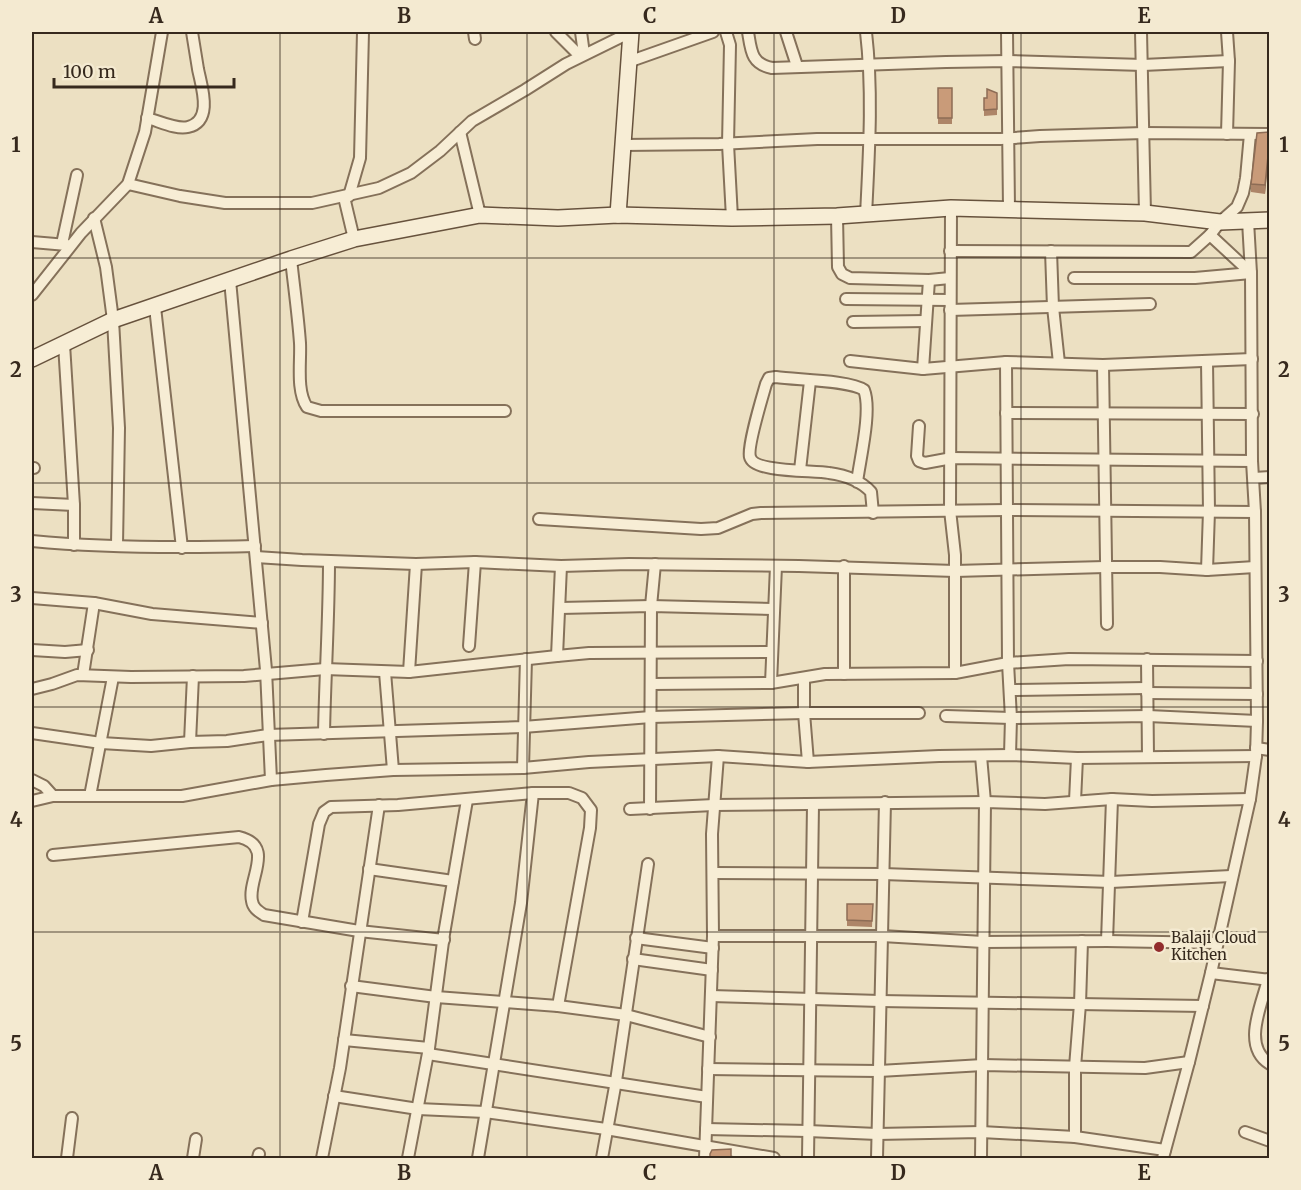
<svg xmlns="http://www.w3.org/2000/svg" width="1301" height="1190" viewBox="0 0 1301 1190" font-family="Merriweather,serif">
<style>
.lines{fill:none;stroke-linecap:round;stroke-linejoin:round}
.street-casing{stroke:#85715a;stroke-width:14}
.secondary-casing{stroke:#67523d;stroke-width:18}
.street{stroke:#f7edd5;stroke-width:10}
.secondary{stroke:#f7edd5;stroke-width:15}
.wall{fill:#ad8568}
.shaded-wall{fill:#8d6c55}
.building{fill:#c99b79;stroke:#8d6c55;stroke-width:1.5}
.grid{fill:none;stroke:#36291d;stroke-width:1.5;stroke-opacity:0.55}
.poi-dot{fill:#922c2c;stroke:#f4ead1;stroke-width:2}
.labels{text-anchor:middle;stroke-width:5;stroke-linejoin:round;paint-order:stroke}
.poi-label{font-size:15px;fill:#36291d;stroke:#f4ead1;text-anchor:start}
.neatline{fill:none;stroke:#36291d;stroke-width:2}
.grid-label{font-size:20px;text-anchor:middle;font-weight:bold;fill:#36291d}
</style>
<rect width="100%" height="100%" fill="#ece0c2"/>
<g class="lines">
<defs>
<g id="street">
<polyline points="474,32 475,39"/>
<polyline points="556,32 580,56"/>
<polyline points="581,32 584,54"/>
<polyline points="726,32 730,45 728,144 732,218"/>
<path d="M748,32C751,50 751,64 772,68L946,62L1008,61L1143,65L1229,61"/>
<polyline points="786,32 797,66"/>
<polyline points="1007,32 1009,209"/>
<polyline points="1141,32 1145,213"/>
<polyline points="628,62 713,32"/>
<path d="M147,118C159,121 176,130 188,127C214,121 201,85 198,69C196,56 194,44 192,32"/>
<polyline points="460,132 480,215"/>
<polyline points="1227,134 1229,61 1227,32"/>
<polyline points="623,145 719,144 817,139 1001,139 1040,136 1144,133 1270,134"/>
<polyline points="128,184 180,196 225,203 312,203 379,188 411,173 440,151 472,121 525,90 566,64 631,32"/>
<polyline points="349,196 360,158 363,32"/>
<polyline points="344,197 354,239"/>
<polyline points="951,208 950,510 955,555 955,673"/>
<path d="M866,215C869,154 873,92 866,32"/>
<polyline points="837,216 838,267 842,274 850,278 929,280 950,278"/>
<polyline points="94,218 106,267 113,320 119,428 117,545"/>
<polyline points="1210,235 1251,273"/>
<polyline points="32,242 67,245"/>
<polyline points="62,244 77,175"/>
<polyline points="950,251 1191,252 1210,235 1220,222 1237,207 1243,193 1246,178 1250,134"/>
<polyline points="1051,251 1053,307 1059,363"/>
<path d="M291,259C294,287 298,315 300,343C301,362 296,391 307,407L321,411H505"/>
<polyline points="1074,278 1195,278 1251,273"/>
<polyline points="230,280 266,670 271,780"/>
<polyline points="32,295 81,233 128,184 145,132 162,32"/>
<polyline points="846,299 950,300"/>
<polyline points="155,307 182,548"/>
<polyline points="950,310 1150,304"/>
<polyline points="853,322 926,321"/>
<polyline points="64,344 74,505 74,545"/>
<polyline points="850,361 923,369 1006,362 1103,365 1252,359"/>
<polyline points="1207,361 1209,511 1207,570"/>
<polyline points="1006,362 1008,663 1011,718 1010,755"/>
<polyline points="1103,365 1107,624"/>
<polyline points="923,369 929,280"/>
<polyline points="1006,413 1253,414"/>
<polyline points="919,426 917,456 919,461 925,463 952,458 1252,461"/>
<polyline points="32,468 34,468"/>
<polyline points="800,470 810,381"/>
<polyline points="1254,478 1270,477"/>
<path d="M857,482C860,459 872,410 864,390C850,380 796,380 776,377L769,378L766,384C762,398 747,447 750,457C754,473 814,470 829,473C844,475 861,481 871,492L873,513"/>
<polyline points="32,503 74,505"/>
<polyline points="539,519 701,529 718,528 752,514 761,513 1007,510 1255,512"/>
<path d="M32,541C106,548 181,548 255,546"/>
<polyline points="256,557 302,560 416,564 475,562 561,566 629,564 799,566 955,571 1105,567 1160,567 1207,570 1255,567"/>
<polyline points="32,598 94,603 152,614 262,623"/>
<polyline points="560,608 651,606 773,609"/>
<polyline points="469,646 475,562"/>
<polyline points="32,650 65,652 88,650"/>
<polyline points="557,656 589,653 772,652"/>
<polyline points="1147,659 1148,757"/>
<polyline points="385,672 393,770"/>
<polyline points="409,672 416,564"/>
<polyline points="844,674 844,566"/>
<polyline points="83,675 94,603"/>
<polyline points="193,676 190,742 227,741 268,735 523,727 651,717 804,713 919,713"/>
<polyline points="804,678 804,713 808,762"/>
<polyline points="771,683 776,566"/>
<polyline points="652,684 771,683 825,674 955,673 1008,663 1069,659 1257,661"/>
<polyline points="32,689 52,684 77,675 131,677 244,676 325,669 409,672 557,656 561,566"/>
<polyline points="1010,690 1147,688"/>
<polyline points="1147,693 1257,694"/>
<polyline points="946,716 1011,718 1148,716 1257,721"/>
<polyline points="32,733 101,743 151,746 190,742"/>
<path d="M324,734C325,676 329,619 329,561"/>
<polyline points="1256,748 1270,750"/>
<polyline points="523,768 526,659"/>
<polyline points="32,780 44,786 53,796"/>
<polyline points="90,796 113,677"/>
<polyline points="32,801 53,796 182,796 271,780 326,775 393,770 523,768 589,762 718,756 808,762 939,756 1010,755 1077,758 1256,756"/>
<polyline points="1075,801 1077,758"/>
<polyline points="630,809 714,805 985,802 1045,804 1112,799 1152,801 1250,799"/>
<polyline points="650,809 651,606 655,564"/>
<path d="M53,855L239,837C276,846 247,879 252,901C253,908 258,911 264,915L359,931L444,940"/>
<polyline points="369,869 453,881"/>
<polyline points="713,873 883,874 1111,882 1231,876"/>
<polyline points="302,922 319,824 324,812 331,807 398,805 533,793 569,793 582,798 591,810 590,828 558,1006"/>
<polyline points="713,936 882,936 983,942 1107,941 1112,799"/>
<polyline points="636,938 713,948"/>
<polyline points="1107,941 1217,943"/>
<polyline points="633,959 712,970"/>
<polyline points="1211,973 1270,980"/>
<path d="M1268,979C1262,1005 1241,1046 1270,1064"/>
<polyline points="351,986 436,997 558,1006 626,1015 710,1037"/>
<polyline points="711,996 880,1001 1203,1006"/>
<polyline points="344,1040 429,1048"/>
<polyline points="428,1054 707,1097"/>
<polyline points="708,1069 879,1071 983,1065 1145,1068 1189,1062"/>
<polyline points="334,1096 418,1109 485,1112 606,1129 774,1158"/>
<polyline points="706,1129 808,1131 877,1134 981,1132 1075,1137 1075,1067 1080,1004 1082,941"/>
<polyline points="1245,1132 1270,1141"/>
<polyline points="1075,1137 1165,1150"/>
<polyline points="67,1158 72,1118"/>
<polyline points="193,1158 196,1139"/>
<polyline points="258,1158 259,1154"/>
<polyline points="322,1158 340,1068 379,805"/>
<polyline points="408,1158 429,1048 444,934 467,800"/>
<polyline points="478,1158 521,903 533,793"/>
<polyline points="602,1158 616,1081 648,864"/>
<polyline points="705,1158 713,936 712,834 718,756"/>
<polyline points="808,1158 813,805"/>
<polyline points="877,1158 885,802"/>
<polyline points="981,1158 985,802 981,756"/>
<polyline points="1163,1158 1189,1062 1211,973 1250,799 1256,756 1257,721 1255,512 1252,461 1251,273 1248,221"/>
</g>
<g id="secondary">
<polyline points="618,215 631,32"/>
<polyline points="32,359 113,320 291,259 354,239 480,215 558,218 618,215 732,218 837,216 951,208 1145,213 1220,222 1270,220"/>
</g>
</defs>
<!-- street casing -->
<use href="#street" class="street-casing"/>
<!-- secondary casing -->
<use href="#secondary" class="secondary-casing"/>
<!-- street -->
<use href="#street" class="street"/>
<!-- secondary -->
<use href="#secondary" class="secondary"/>
</g>
<!-- wall -->
<g class="wall">
<rect x="938" y="88" width="14" height="36"/>
<polygon points="997,93 997,115 984,116 984,98 987,98"/>
<polygon points="1269,132 1265,194 1251,192 1251,184"/>
<polygon points="847,904 873,904 872,927 847,926"/>
</g>
<!-- shaded-wall -->
<polygon class="shaded-wall" points="1269,146 1269,155 1265,194 1265,185"/>
<!-- building -->
<g class="building">
<rect x="938" y="88" width="14" height="30"/>
<polygon points="987,89 997,93 997,109 984,110 984,98 987,98"/>
<polygon points="1269,132 1269,146 1265,185 1251,184 1257,133"/>
<polygon points="847,904 873,904 872,921 847,920"/>
<polygon points="731,1149 731,1158 710,1158 710,1154 712,1150"/>
</g>
<!-- grid -->
<path class="grid" d="M280,32V1158M527,32V1158M774,32V1158M1021,32V1158M32,258H1270M32,483H1270M32,707H1270M32,932H1270"/>
<!-- markers -->
<circle class="poi-dot" cx="1159" cy="947" r="6"/>
<g class="labels">
<!-- poi labels -->
<g class="poi-label">
<text x="1171" y="943">Balaji Cloud<tspan x="1171" dy="17">Kitchen</tspan></text>
</g>
</g>
<!-- border -->
<rect width="1301" height="1190" fill="none" stroke="#f4ead1" stroke-width="66"/>
<!-- scale -->
<path d="M54 78v9h180v-9" fill="none" stroke="#36291d" stroke-width="3"/>
<text x="63" y="78" font-size="18" fill="#36291d" stroke="#f4ead1" stroke-width="4.5" paint-order="stroke">100 m</text>
<rect x="33" y="33" width="1235" height="1124" class="neatline"/>
<g class="grid-label">
<text x="156" y="23">A</text>
<text x="404" y="23">B</text>
<text x="650" y="23">C</text>
<text x="898" y="23">D</text>
<text x="1144" y="23">E</text>
<text x="16" y="152">1</text>
<text x="1284" y="152">1</text>
<text x="16" y="377">2</text>
<text x="1284" y="377">2</text>
<text x="16" y="602">3</text>
<text x="1284" y="602">3</text>
<text x="16" y="827">4</text>
<text x="1284" y="827">4</text>
<text x="16" y="1051">5</text>
<text x="1284" y="1051">5</text>
<text x="156" y="1180">A</text>
<text x="404" y="1180">B</text>
<text x="650" y="1180">C</text>
<text x="898" y="1180">D</text>
<text x="1144" y="1180">E</text>
</g>
</svg>
